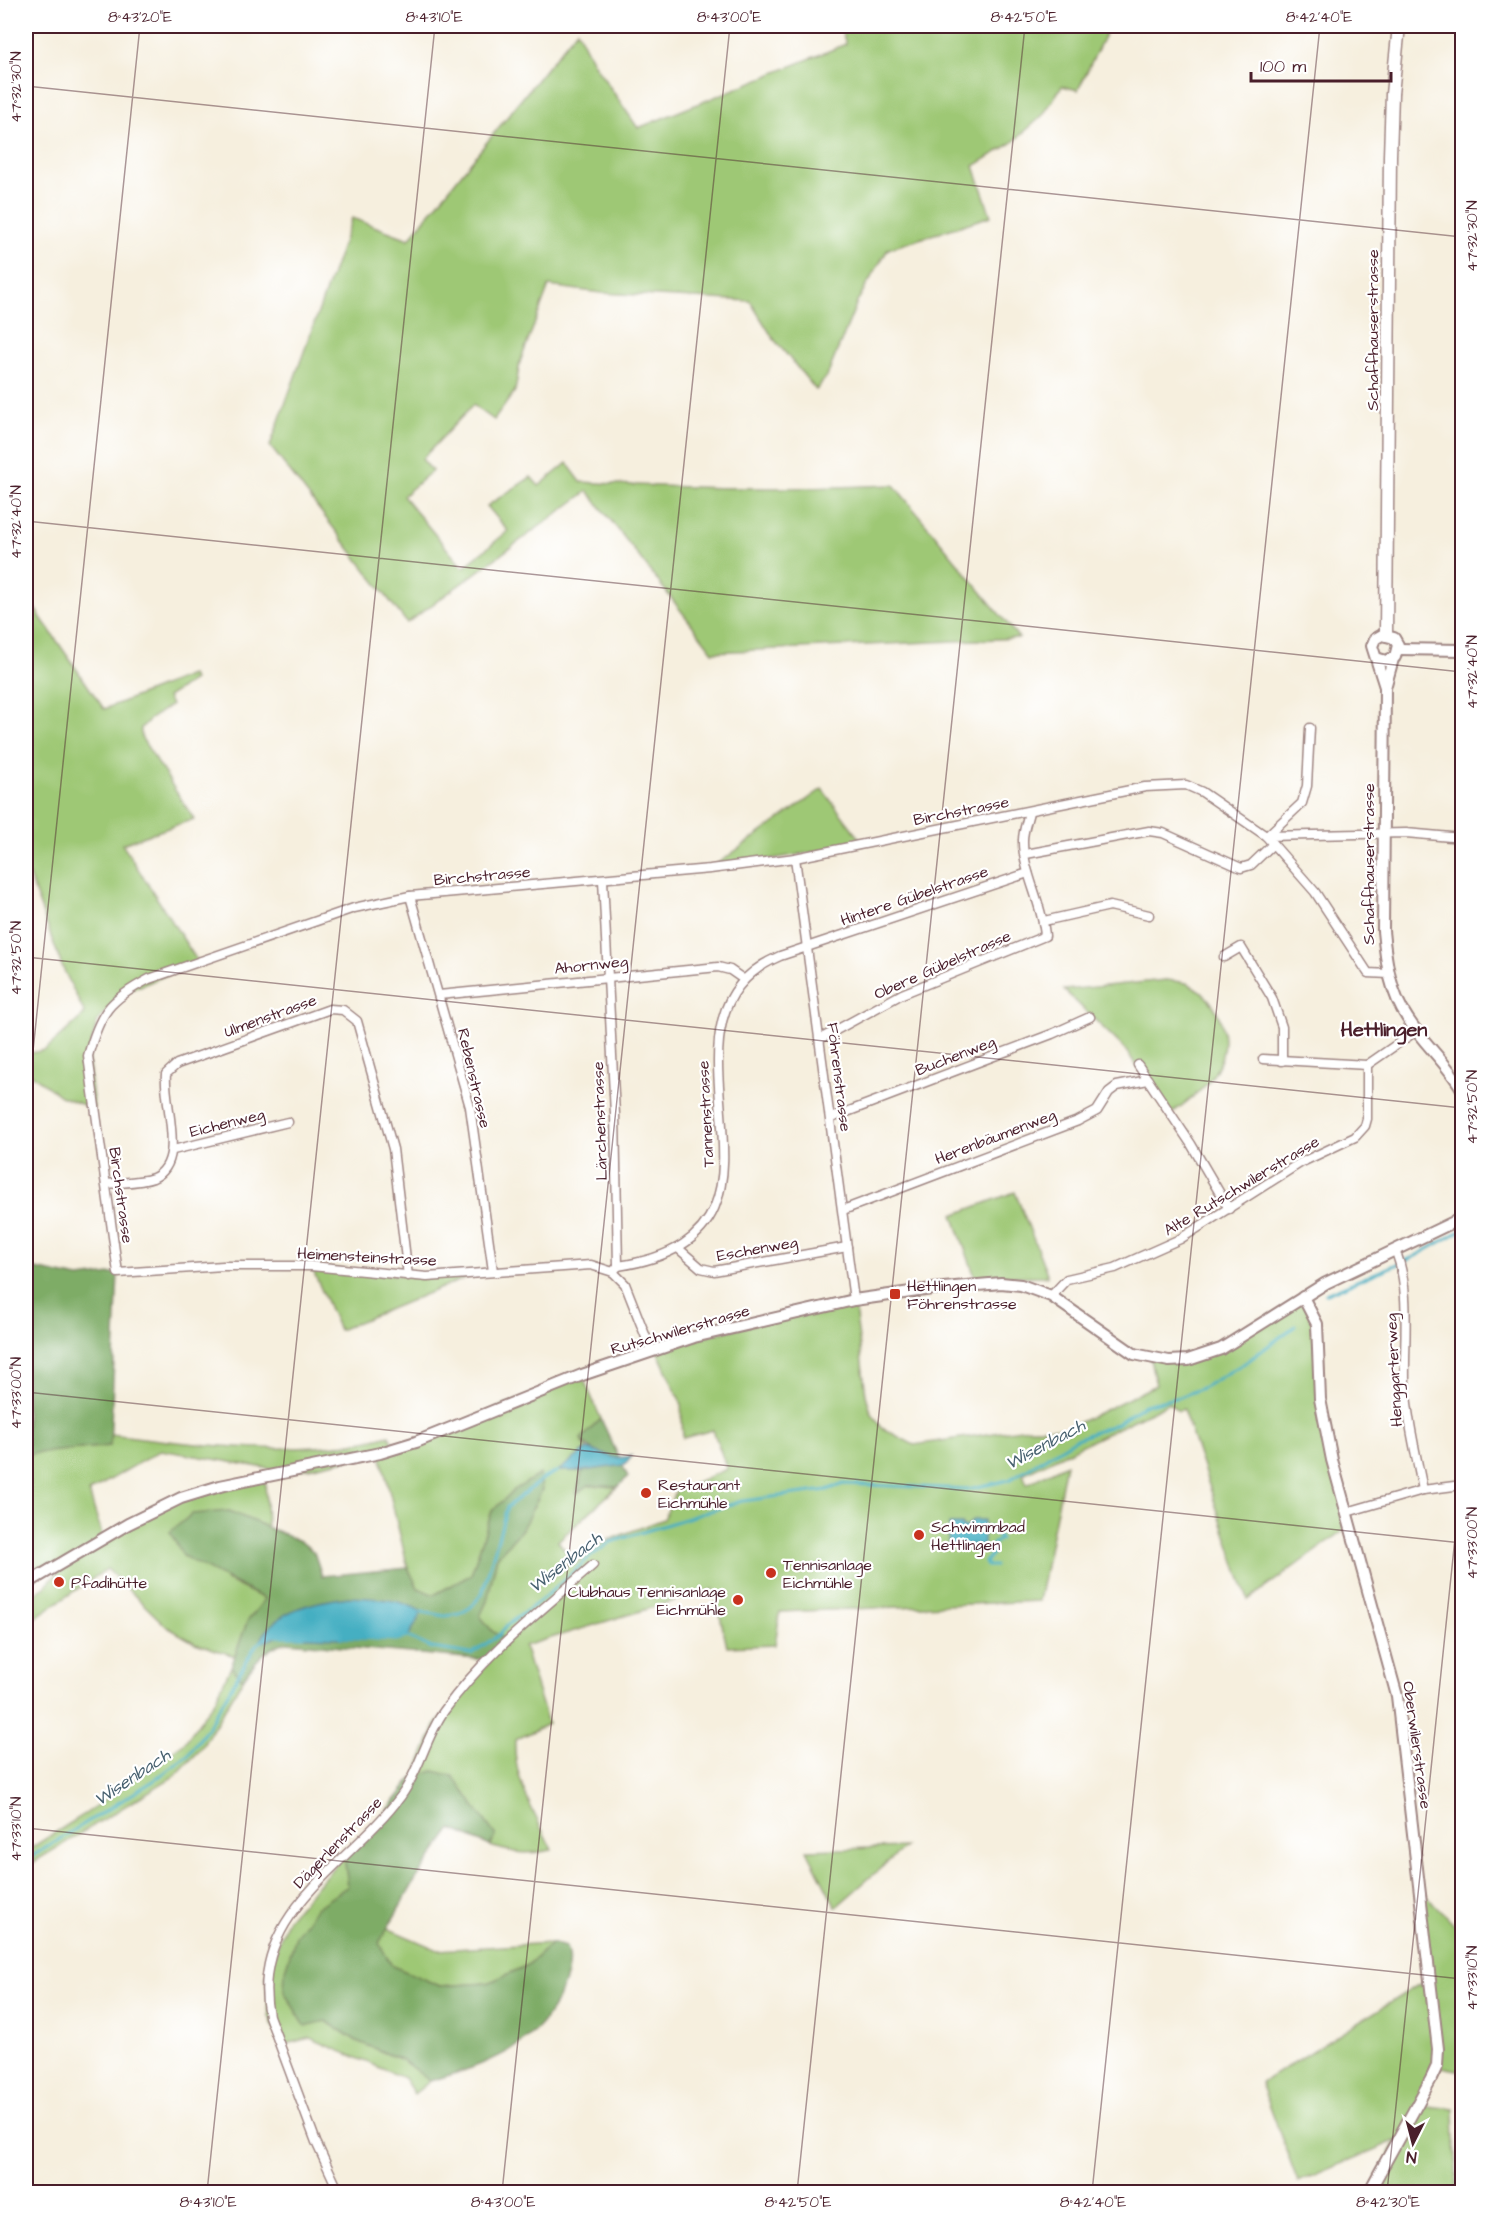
<svg xmlns="http://www.w3.org/2000/svg" width="1488" height="2218" viewBox="0 0 1488 2218" font-family="'Architects Daughter',sans-serif">
<style>
.green{fill:#9ec874;stroke:#747450;stroke-width:1.5}
.forest{fill:#7eac66;stroke:#646648;stroke-width:1.5}
.water{fill:#44afc2;stroke:#476776;stroke-width:1.5}
.lines{fill:none;stroke-linecap:round;stroke-linejoin:round}
.stream{stroke:#44afc2;stroke-width:3}
.minor-casing{stroke:#a08784;stroke-width:11}
.tertiary-casing{stroke:#a08784;stroke-width:14}
.secondary-casing{stroke:#a08784;stroke-width:15}
.minor{stroke:#fff;stroke-width:8}
.tertiary{stroke:#fff;stroke-width:10}
.secondary{stroke:#fff;stroke-width:12}
.ticks{fill:none;stroke:#4a1f2b;stroke-width:1.5;stroke-opacity:0.45}
.poi-dot{fill:#c8321e;stroke:#fff;stroke-width:2}
.labels{text-anchor:middle;stroke-width:4.5;stroke-linejoin:round;paint-order:stroke}
.street-label{font-size:16px;fill:#4a1f2b;stroke:#fff}
.poi-label{font-size:16px;fill:#4a1f2b;stroke:#fff;text-anchor:start}
.water-label{font-size:18px;font-style:italic;fill:#47606f;stroke:#fff}
.quarter-label{font-size:20px;font-weight:bold;fill:#4a1f2b;stroke:#fff}
.neatline{fill:none;stroke:#4a1f2b;stroke-width:2}
.ticks-label{font-size:15px;text-anchor:middle;fill:#4a1f2b}
</style>
<rect width="100%" height="100%" fill="#fff"/>
<filter id="ink" filterUnits="userSpaceOnUse"><feTurbulence type="fractalNoise" baseFrequency=".0167" numOctaves="2"/><feDisplacementMap in="SourceGraphic" scale="12" xChannelSelector="R" yChannelSelector="G"/><feConvolveMatrix kernelMatrix="1 2 1 2 8 2 1 2 1" color-interpolation-filters="sRGB"/></filter>
<filter id="wash" filterUnits="userSpaceOnUse"><feTurbulence type="fractalNoise" baseFrequency=".008" numOctaves="4" result="noise"/><feDisplacementMap in="SourceGraphic" scale="24" xChannelSelector="R" yChannelSelector="G"/><feGaussianBlur stdDeviation="1.35" result="paint"/><feColorMatrix in="noise" values="0 0 0 0 0 0 0 0 0 0 0 0 0 0 0 0 0 1.4 0 .05"/><feComposite in="paint" operator="in"/></filter>
<g filter="url(#wash)">
<rect width="100%" height="100%" fill="#f6efde"/>
<!-- green -->
<g class="green">
<path d="M840,26H1109L1078,90L1062,86L1043,115L1012,143L974,166L991,216L888,249L858,300L827,376L816,390L773,338L750,301L601,293L549,286L520,362L515,391L494,420L473,405L422,459L432,471L403,496L463,568L508,531L487,506L531,477L539,486L567,463L581,482C686,489 789,490 894,485L1019,638L713,652L588,491L407,623L270,446L352,218L409,239L577,30L594,64L638,128L846,44Z"/>
<polygon points="26,596 104,709 191,675 194,680 167,697 171,705 149,720 141,728 141,737 194,819 122,844 198,962 121,994 97,1022 88,1056 94,1109 60,1096 26,1070 26,1054 45,1050 85,1014 62,966 26,868"/>
<polygon points="822,789 864,844 710,869"/>
<path d="M1166,980C1173,981 1182,981 1189,984C1221,1001 1234,1040 1215,1072C1206,1089 1186,1102 1171,1114L1124,1048L1064,990Z"/>
<polygon points="1015,1192 1048,1276 975,1277 953,1215"/>
<polygon points="311,1266 408,1276 480,1272 339,1330"/>
<path d="M1303,1297L1310,1309L1319,1380L1350,1526L1248,1600L1183,1409L1178,1411L1169,1403L1023,1474L1027,1484L1066,1464L1039,1601L780,1612L775,1645L727,1647L714,1589L524,1646L548,1724L515,1740C513,1780 535,1814 552,1850C529,1855 512,1853 490,1846L495,1836L415,1775L436,1724L507,1641L492,1631L480,1616L487,1601L497,1557L522,1529L492,1511L471,1575L434,1595L418,1588L408,1568L380,1453L275,1475L271,1469L161,1450L89,1492L103,1538L181,1498L265,1477L267,1528L229,1511L226,1580L265,1599L247,1622L235,1656L195,1643L167,1627L107,1569L33,1619L26,1608V1600L45,1587L58,1572L56,1567L31,1581L26,1563V1454L110,1446L111,1434C193,1445 309,1459 389,1435L395,1448L582,1375L601,1419L581,1439L587,1449L558,1471H582L577,1492L589,1485L617,1487L558,1541L575,1563L603,1542L664,1519L676,1491L727,1469L713,1430L683,1438L681,1403L656,1348L854,1300L866,1395L871,1412L882,1428L914,1445L1028,1428H1068L1156,1385L1150,1359L1205,1355Z"/>
<polygon points="231,1667 243,1679 200,1750 176,1775 26,1867 26,1851 85,1814 185,1742 215,1700"/>
<polygon points="905,1847 836,1907 807,1850"/>
<polygon points="344,1855 348,1886 316,1908 326,2021 357,2041 402,2060 430,2081 414,2094 404,2078 310,2038 281,2045 269,2016 266,1977 287,1920"/>
<polygon points="1422,1891 1462,1933 1462,2071 1437,2066 1418,2105 1454,2109 1457,2192 1369,2192 1397,2140 1298,2182 1261,2083 1431,1977"/>
<polygon points="387,1928 438,1950 552,1943 528,1965 488,1983 440,1986 392,1966 378,1943"/>
</g>
<!-- forest -->
<g class="forest">
<polygon points="26,1267 79,1278 118,1273 110,1446 26,1454"/>
<path d="M601,1419L628,1477L617,1487L589,1485L577,1493L582,1471L619,1465C606,1455 589,1452 581,1439Z"/>
<path d="M540,1474L542,1490L522,1529L497,1557L487,1601L480,1616L492,1631L507,1641L487,1660L287,1642C265,1648 256,1660 243,1679L231,1667L247,1622L265,1599L183,1556L170,1532L192,1514L229,1511L300,1541L314,1552L322,1576L408,1568L418,1588L434,1595L471,1575L492,1511L514,1490Z"/>
<path d="M434,1771L453,1776L496,1836L490,1846L452,1829L416,1879L379,1943L392,1966L440,1986L488,1983L528,1965L552,1943L566,1947C572,1961 567,1977 561,1991C539,2048 485,2065 430,2081L402,2060L357,2041L326,2021L305,2026L284,1992L285,1970L296,1936L316,1908L348,1886L344,1855L383,1816L415,1775Z"/>
</g>
<!-- water -->
<g class="water">
<polygon points="587,1449 617,1458 632,1456 625,1465 582,1471 558,1471"/>
<polygon points="973,1520 984,1520 983,1545 948,1545 949,1524 962,1524 962,1527 967,1527"/>
<path d="M349,1597C374,1598 400,1598 422,1612L408,1637L396,1640L279,1636L264,1642L261,1640C276,1608 318,1601 349,1597Z"/>
</g>
<g class="lines">
<!-- stream -->
<g class="stream">
<polyline points="1326,1294 1412,1258 1462,1230"/>
<polyline points="989,1527 990,1532 997,1534 1000,1539 993,1544 992,1554 985,1562 987,1566 995,1566"/>
<polyline points="422,1612 445,1616 460,1614 471,1607 482,1594 507,1507 544,1478 558,1471"/>
<polyline points="277,1636 304,1636"/>
<polyline points="340,1637 396,1640 408,1637 432,1648 471,1654 499,1635 507,1625 539,1602 591,1556 611,1542 742,1501 827,1490 843,1484 968,1489 1009,1480 1076,1439 1116,1424 1144,1405 1180,1397 1204,1387 1248,1361 1295,1326"/>
<polyline points="26,1860 155,1780 188,1755 206,1730 256,1645 265,1639"/>
</g>
</g>
</g>
<g filter="url(#ink)">
<g class="lines">
<defs>
<g id="minor">
<polyline points="1269,834 1302,803 1307,786 1310,728"/>
<polyline points="1266,836 1406,833 1462,838"/>
<polyline points="1026,854 1149,831 1163,833 1241,868 1251,865 1272,845"/>
<polyline points="795,858 854,1300"/>
<polyline points="603,880 615,1114 618,1266 613,1272 625,1284 651,1350"/>
<polyline points="410,896 470,1107 493,1271"/>
<polyline points="1044,921 1110,906 1149,915"/>
<polyline points="1224,957 1241,947 1272,998 1282,1027 1282,1061"/>
<polyline points="439,995 718,967 730,970 743,979"/>
<path d="M820,1039L902,994L1045,936C1043,905 1022,870 1023,840C1023,831 1027,821 1029,812"/>
<polyline points="1263,1059 1367,1065"/>
<polyline points="1138,1065 1191,1144 1229,1209"/>
<polyline points="831,1118 1052,1034 1090,1017"/>
<polyline points="173,1150 288,1122"/>
<path d="M106,1184C120,1182 140,1183 153,1178C188,1163 163,1104 166,1074L177,1064L330,1009L343,1010L357,1021L393,1149L408,1276"/>
<polyline points="843,1210 1078,1121 1097,1111 1109,1092 1117,1086 1148,1080"/>
<polyline points="679,1249 701,1268 714,1271 847,1247"/>
<path d="M1395,1250C1411,1286 1404,1341 1405,1381C1407,1418 1416,1454 1423,1490"/>
<path d="M618,1266C830,1235 629,1021 780,956L1028,873"/>
<path d="M613,1272L591,1265L427,1277L311,1266H223L118,1273L88,1056C100,1012 109,1000 149,979L354,908L410,896L710,869L795,858L1145,787L1186,785L1202,792L1266,836L1315,892L1368,973L1389,974"/>
<polyline points="1051,1296 1067,1279 1115,1268 1180,1239 1300,1163 1355,1137 1365,1126 1367,1119 1367,1065 1416,1031"/>
<polyline points="1347,1512 1423,1490 1462,1485"/>
<path d="M339,2192L316,2142L269,2016C248,1913 349,1866 401,1796C420,1770 425,1738 444,1711C484,1655 541,1611 593,1565"/>
</g>
<g id="tertiary">
<polyline points="1398,649 1462,650"/>
<polyline points="1376,658 1386,661 1395,657 1398,645 1394,638 1382,635 1375,639 1372,646 1385,687"/>
<path d="M1393,659L1385,688L1383,931C1386,962 1390,993 1408,1019C1424,1044 1447,1063 1462,1089"/>
<polyline points="1303,1297 1317,1324 1320,1399 1332,1460 1397,1696 1438,2049 1437,2066 1431,2079 1369,2192"/>
<polyline points="26,1584 128,1524 181,1498 220,1486 380,1453 416,1442 582,1375 694,1337 854,1300 932,1289 1001,1283 1021,1285 1051,1296 1134,1354 1169,1361 1188,1360 1221,1349 1326,1283 1462,1218"/>
</g>
<polyline id="secondary" points="1386,635 1390,156 1392,94 1399,26"/>
</defs>
<!-- minor casing -->
<use href="#minor" class="minor-casing"/>
<!-- tertiary casing -->
<use href="#tertiary" class="tertiary-casing"/>
<!-- secondary casing -->
<use href="#secondary" class="secondary-casing"/>
<!-- minor -->
<use href="#minor" class="minor"/>
<!-- tertiary -->
<use href="#tertiary" class="tertiary"/>
<!-- secondary -->
<use href="#secondary" class="secondary"/>
</g>
</g>
<!-- ticks -->
<path class="ticks" d="M26,86L1462,237M26,521L1462,672M26,957L1462,1108M26,1118L140,26M26,1392L1462,1543M26,1828L1462,1979M207,2192L435,26M502,2192L730,26M797,2192L1025,26M1092,2192L1320,26M1387,2192L1462,1471"/>
<!-- markers -->
<g class="poi-dot">
<rect x="889" y="1288" width="12" height="12" rx="3"/>
<circle cx="646" cy="1493" r="6"/>
<circle cx="919" cy="1535" r="6"/>
<circle cx="771" cy="1573" r="6"/>
<circle cx="59" cy="1582" r="6"/>
<circle cx="738" cy="1600" r="6"/>
</g>
<g class="labels">
<!-- street labels -->
<g class="street-label">
<text transform="translate(1372 330) rotate(-90)" y="6">Schaffhauserstrasse</text>
<text transform="translate(961 810) rotate(-11)" y="6">Birchstrasse</text>
<text transform="translate(1368 864) rotate(-90)" y="6">Schaffhauserstrasse</text>
<text transform="translate(482 875) rotate(-5)" y="6">Birchstrasse</text>
<text transform="translate(914 895) rotate(-19)" y="6">Hintere Gübelstrasse</text>
<text transform="translate(591 964) rotate(-6)" y="6">Ahornweg</text>
<text transform="translate(942 964) rotate(-24)" y="6">Obere Gübelstrasse</text>
<text transform="translate(270 1015) rotate(-20)" y="6">Ulmenstrasse</text>
<text transform="translate(955 1055) rotate(-21)" y="6">Buchenweg</text>
<text transform="translate(840 1077) rotate(83)" y="6">Föhrenstrasse</text>
<text transform="translate(475 1078) rotate(77)" y="6">Rebenstrasse</text>
<text transform="translate(705 1114) rotate(-93)" y="6">Tannenstrasse</text>
<text transform="translate(599 1121) rotate(-92)" y="6">Lärchenstrasse</text>
<text transform="translate(227 1122) rotate(-14)" y="6">Eichenweg</text>
<text transform="translate(995 1136) rotate(-21)" y="6">Herenbäumenweg</text>
<text transform="translate(1241 1185) rotate(-31)" y="6">Alte Rutschwilerstrasse</text>
<text transform="translate(122 1195) rotate(82)" y="6">Birchstrasse</text>
<text transform="translate(757 1248) rotate(-10)" y="6">Eschenweg</text>
<text transform="translate(367 1256) rotate(3)" y="6">Heimensteinstrasse</text>
<text transform="translate(680 1329) rotate(-16)" y="6">Rutschwilerstrasse</text>
<text transform="translate(1393 1370) rotate(-93)" y="6">Henggarterweg</text>
<text transform="translate(1418 1745) rotate(82)" y="6">Oberwilerstrasse</text>
<text transform="translate(337 1842) rotate(-46)" y="6">Dägerlenstrasse</text>
</g>
<!-- poi labels -->
<g class="poi-label">
<text x="907" y="1291">Hettlingen<tspan x="907" dy="18">Föhrenstrasse</tspan></text>
<text x="658" y="1490">Restaurant<tspan x="658" dy="18">Eichmühle</tspan></text>
<text x="931" y="1532">Schwimmbad<tspan x="931" dy="18">Hettlingen</tspan></text>
<text x="783" y="1570">Tennisanlage<tspan x="783" dy="18">Eichmühle</tspan></text>
<text x="71" y="1588">Pfadihütte</text>
<text x="726" y="1597" text-anchor="end">Clubhaus Tennisanlage<tspan x="726" dy="18">Eichmühle</tspan></text>
</g>
<!-- water labels -->
<g class="water-label">
<text transform="translate(1045 1444) rotate(-28)" y="6">Wisenbach</text>
<text transform="translate(565 1562) rotate(-38)" y="6">Wisenbach</text>
<text transform="translate(132 1777) rotate(-34)" y="6">Wisenbach</text>
</g>
<!-- quarter labels -->
<g class="quarter-label">
<text x="1384" y="1036">Hettlingen</text>
</g>
</g>
<!-- margin -->
<rect width="1488" height="2218" fill="none" stroke="#fff" stroke-width="66"/>
<!-- north arrow -->
<g transform="translate(1413 2143) rotate(186)" stroke="#ffffff" stroke-width="4.5" paint-order="stroke">
<path d="M0-4.5L10 22L0 15L-10 22Z" fill="#4a1f2b"/>
<text y="-9" font-size="16" font-weight="bold" text-anchor="middle" fill="#4a1f2b">N</text>
</g>
<!-- scale -->
<path d="M1251 72v9h140v-9" fill="none" stroke="#4a1f2b" stroke-width="3"/>
<text x="1260" y="72" font-size="18" fill="#4a1f2b" stroke="#ffffff" stroke-width="4.5" paint-order="stroke">100 m</text>
<rect x="33" y="33" width="1422" height="2152" class="neatline"/>
<g class="ticks-label">
<text x="140" y="22">8°43'20"E</text>
<text x="434" y="22">8°43'10"E</text>
<text x="729" y="22">8°43'00"E</text>
<text x="1024" y="22">8°42'50"E</text>
<text x="1319" y="22">8°42'40"E</text>
<text transform="translate(16 87) rotate(-90)" y="5">47°32'30"N</text>
<text transform="translate(1472 236) rotate(-90)" y="5">47°32'30"N</text>
<text transform="translate(16 522) rotate(-90)" y="5">47°32'40"N</text>
<text transform="translate(1472 672) rotate(-90)" y="5">47°32'40"N</text>
<text transform="translate(16 958) rotate(-90)" y="5">47°32'50"N</text>
<text transform="translate(1472 1107) rotate(-90)" y="5">47°32'50"N</text>
<text transform="translate(16 1393) rotate(-90)" y="5">47°33'00"N</text>
<text transform="translate(1472 1543) rotate(-90)" y="5">47°33'00"N</text>
<text transform="translate(16 1829) rotate(-90)" y="5">47°33'10"N</text>
<text transform="translate(1472 1978) rotate(-90)" y="5">47°33'10"N</text>
<text x="208" y="2207">8°43'10"E</text>
<text x="503" y="2207">8°43'00"E</text>
<text x="798" y="2207">8°42'50"E</text>
<text x="1093" y="2207">8°42'40"E</text>
<text x="1388" y="2207">8°42'30"E</text>
</g>
</svg>
